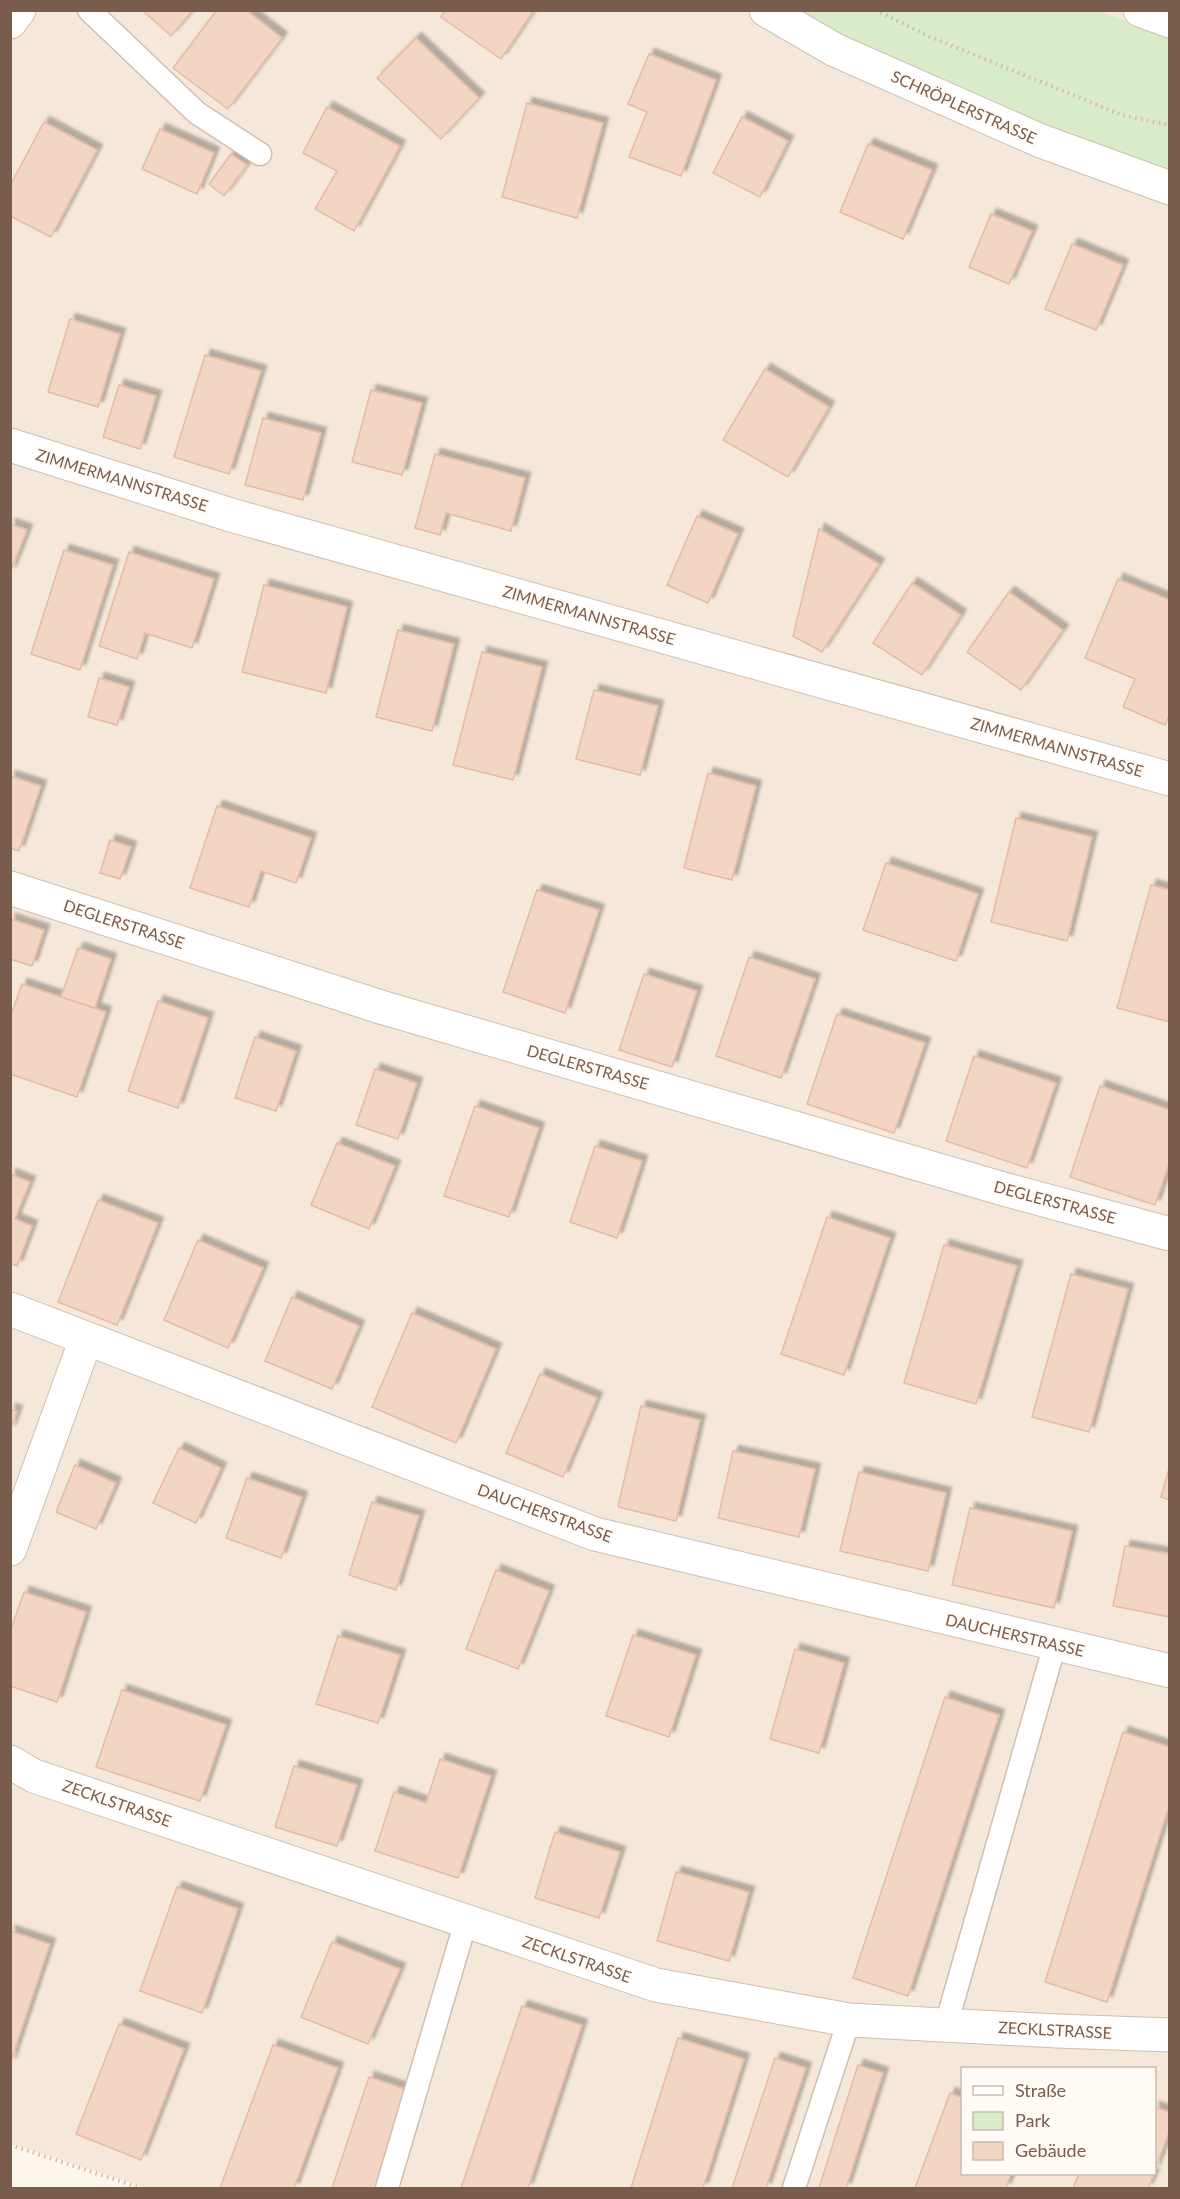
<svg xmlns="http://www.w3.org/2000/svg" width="1180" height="2199" viewBox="0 0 1180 2199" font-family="Lato,sans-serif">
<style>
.residential{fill:#f5e8da;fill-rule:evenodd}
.green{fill:#d8ecc9}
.building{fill:#f3d5c3;stroke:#e6bba3;stroke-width:1.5;filter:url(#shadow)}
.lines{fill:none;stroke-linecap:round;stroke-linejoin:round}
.service-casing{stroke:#d1beb0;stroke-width:25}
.minor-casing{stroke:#d1beb0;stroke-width:35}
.path{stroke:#d9b8a5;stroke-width:4;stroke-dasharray:1.5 4.5;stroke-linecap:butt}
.service{stroke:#fff;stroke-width:22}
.minor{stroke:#fff;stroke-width:33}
.labels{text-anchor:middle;stroke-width:4.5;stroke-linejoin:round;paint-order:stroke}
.street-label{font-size:16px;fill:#7a5c4d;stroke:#fffaf3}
</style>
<defs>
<filter id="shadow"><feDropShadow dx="5.5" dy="-5.5" stdDeviation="1.5" flood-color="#0004"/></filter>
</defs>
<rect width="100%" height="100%" fill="#fdf6ec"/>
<!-- residential -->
<path class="residential" d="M11,11H1169V2188H147L11,2144ZM962,2068H1154V2174H962Z"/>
<!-- green -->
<polygon class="green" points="784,11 1098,11 1169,36 1169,174 1047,133"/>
<!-- building -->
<g class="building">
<polygon points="142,10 193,10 171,36"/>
<polygon points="217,10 246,10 282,38 228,109 173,68"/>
<polygon points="445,10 534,10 501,59 441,17"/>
<polygon points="416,38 479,98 441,139 377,78"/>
<polygon points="649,54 716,80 681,176 629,157 647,112 628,104"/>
<polygon points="527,103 603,123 577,218 502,197"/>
<polygon points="327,107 400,146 354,231 315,209 337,171 303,153"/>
<polygon points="742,117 788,141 760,197 713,173"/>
<polygon points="44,122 97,150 51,237 10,216 10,186"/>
<polygon points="160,129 214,153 197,194 142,169"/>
<polygon points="868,144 932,170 903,239 840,212"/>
<polygon points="231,154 247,165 224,196 209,184"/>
<polygon points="991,214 1032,231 1009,284 969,267"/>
<polygon points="1072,244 1123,265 1096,330 1045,309"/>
<polygon points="70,319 120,334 98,407 48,392"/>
<polygon points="205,355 261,371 229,474 174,457"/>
<polygon points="765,369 829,407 788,477 723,440"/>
<polygon points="119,385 156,396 140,449 103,437"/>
<polygon points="371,390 422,403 402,475 352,462"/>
<polygon points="263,418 321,433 303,500 245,485"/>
<polygon points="435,454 525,478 511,531 446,513 440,535 415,528"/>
<polygon points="697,516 738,534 708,603 667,585"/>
<polygon points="10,524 27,530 10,573"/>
<polygon points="819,529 879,564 822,652 793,636"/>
<polygon points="64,550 113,565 80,670 31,654"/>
<polygon points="129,552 214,579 192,648 145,633 137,659 99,646"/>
<polygon points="1118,579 1170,600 1170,713 1165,725 1123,707 1135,679 1085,658"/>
<polygon points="912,583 961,615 922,675 873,643"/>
<polygon points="264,585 347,607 326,693 242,672"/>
<polygon points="1009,592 1063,630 1021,690 967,652"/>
<polygon points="398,630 454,644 432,731 376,717"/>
<polygon points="482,652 542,667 513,780 453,765"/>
<polygon points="99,678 129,687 117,725 88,717"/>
<polygon points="594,690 658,706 640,775 576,759"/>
<polygon points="708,773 756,786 732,880 684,868"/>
<polygon points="10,776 41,786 19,851 10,848"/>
<polygon points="217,806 311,838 296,883 261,871 249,907 190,888"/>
<polygon points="1016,818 1092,837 1067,941 991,922"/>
<polygon points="110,840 131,847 120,879 100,873"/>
<polygon points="886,863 978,894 956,961 863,930"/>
<polygon points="1151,885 1170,890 1170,1022 1117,1008"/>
<polygon points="537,890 599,910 565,1013 503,992"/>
<polygon points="10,919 44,930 32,966 10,959"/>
<polygon points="78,948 111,959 95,1008 61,997"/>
<polygon points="749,957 815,979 781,1078 716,1056"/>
<polygon points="644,974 697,991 672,1067 619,1050"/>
<polygon points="22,984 106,1012 77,1097 10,1074 10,1018"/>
<polygon points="158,1001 208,1018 178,1108 128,1091"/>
<polygon points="837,1014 925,1043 894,1133 807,1104"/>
<polygon points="255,1037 296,1051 276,1111 235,1098"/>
<polygon points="974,1056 1056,1083 1027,1168 946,1141"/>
<polygon points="375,1069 417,1083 398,1139 356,1125"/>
<polygon points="1100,1086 1170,1110 1170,1161 1155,1205 1070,1177"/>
<polygon points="475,1106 539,1128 509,1217 444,1196"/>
<polygon points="337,1143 395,1166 369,1229 311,1205"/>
<polygon points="595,1146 642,1161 617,1238 570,1222"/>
<polygon points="10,1174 30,1182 15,1219 32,1226 17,1266 10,1263"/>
<polygon points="98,1200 158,1223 117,1325 58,1302"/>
<polygon points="827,1217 890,1238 844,1375 781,1354"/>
<polygon points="198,1240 263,1268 228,1348 164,1320"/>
<polygon points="944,1245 1017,1266 976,1404 904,1383"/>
<polygon points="1071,1274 1128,1289 1089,1432 1032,1417"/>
<polygon points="292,1297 359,1326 332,1389 265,1361"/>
<polygon points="412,1313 496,1349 456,1443 372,1407"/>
<polygon points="540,1374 597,1398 563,1477 506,1453"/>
<polygon points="641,1406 700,1420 676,1521 618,1507"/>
<polygon points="10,1409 17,1411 10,1431"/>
<polygon points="179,1448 221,1468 196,1523 153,1503"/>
<polygon points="733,1451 815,1469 799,1537 718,1518"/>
<polygon points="75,1465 116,1483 96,1529 56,1512"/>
<polygon points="1170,1465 1170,1500 1161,1497"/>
<polygon points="859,1472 946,1493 928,1571 840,1551"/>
<polygon points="247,1478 302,1497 281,1558 226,1538"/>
<polygon points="372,1502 419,1516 396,1590 349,1575"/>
<polygon points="970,1508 1072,1531 1054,1608 952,1585"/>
<polygon points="1125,1546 1170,1554 1170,1617 1113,1606"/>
<polygon points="496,1570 549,1591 518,1669 466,1649"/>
<polygon points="24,1592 86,1612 57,1702 10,1686 10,1632"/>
<polygon points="633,1635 696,1655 669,1737 606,1716"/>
<polygon points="338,1636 400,1655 378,1723 316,1704"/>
<polygon points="795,1649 844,1663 819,1753 770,1739"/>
<polygon points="122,1690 226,1725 200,1801 96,1767"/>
<polygon points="945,1697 999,1715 908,1996 853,1978"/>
<polygon points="1123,1732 1170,1747 1170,1803 1107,2002 1045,1982"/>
<polygon points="440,1759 491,1776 458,1878 375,1851 394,1792 426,1803"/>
<polygon points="294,1766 357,1785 337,1846 275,1827"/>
<polygon points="555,1832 620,1852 599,1918 535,1898"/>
<polygon points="676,1872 749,1892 729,1961 657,1941"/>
<polygon points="177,1887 238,1909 202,2013 140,1991"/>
<polygon points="10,1931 50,1944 10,2064"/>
<polygon points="332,1942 400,1969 368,2044 301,2017"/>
<polygon points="522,2006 582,2025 528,2188 461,2188"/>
<polygon points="119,2024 184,2049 141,2160 76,2134"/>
<polygon points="678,2038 744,2059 703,2188 631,2188"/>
<polygon points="273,2045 338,2068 294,2188 220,2188"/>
<polygon points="775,2058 806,2068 766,2188 732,2188"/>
<polygon points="858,2065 883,2073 846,2188 819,2188"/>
<polygon points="369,2077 408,2090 376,2188 332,2188"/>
<polygon points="950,2093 962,2098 962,2174 1011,2174 1006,2188 915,2188"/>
<polygon points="1154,2107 1170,2112 1170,2130 1154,2171"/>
<polygon points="1079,2174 1154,2174 1148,2188 1073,2188"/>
</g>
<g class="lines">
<defs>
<g id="service">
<polyline points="89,10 197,113 260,154"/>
<polyline points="946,2025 1055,1644"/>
<polyline points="387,2188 466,1921"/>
<polyline points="794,2188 849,2020"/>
</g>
<g id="minor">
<polyline points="766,10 835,50 1041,141 1170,188"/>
<polyline points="1140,10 1170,21"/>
<polyline points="10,22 19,10"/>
<polyline points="10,445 231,515 1170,779"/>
<polyline points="10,888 384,1008 1007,1190 1170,1234"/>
<polyline points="10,1309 595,1534 1170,1671"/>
<polyline points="10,1549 86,1339"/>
<polyline points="10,1762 34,1776 656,1985 849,2020 1057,2031 1170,2035"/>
</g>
</defs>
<!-- service casing -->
<use href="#service" class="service-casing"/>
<!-- minor casing -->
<use href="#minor" class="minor-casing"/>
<!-- path -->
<g class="path">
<polyline points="875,10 928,36 1122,115 1170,125"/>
<polyline points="10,2145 141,2188"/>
</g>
<!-- service -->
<use href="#service" class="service"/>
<!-- minor -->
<use href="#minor" class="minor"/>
</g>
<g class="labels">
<!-- street labels -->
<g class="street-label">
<text transform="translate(964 107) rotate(24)" y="6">SCHRÖPLERSTRASSE</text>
<text transform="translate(122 480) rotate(17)" y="6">ZIMMERMANNSTRASSE</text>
<text transform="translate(589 615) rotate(16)" y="6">ZIMMERMANNSTRASSE</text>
<text transform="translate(1057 747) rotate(16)" y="6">ZIMMERMANNSTRASSE</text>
<text transform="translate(124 924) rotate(18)" y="6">DEGLERSTRASSE</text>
<text transform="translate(588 1067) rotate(16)" y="6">DEGLERSTRASSE</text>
<text transform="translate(1055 1202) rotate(15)" y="6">DEGLERSTRASSE</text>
<text transform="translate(545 1513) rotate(20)" y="6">DAUCHERSTRASSE</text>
<text transform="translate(1015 1635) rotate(13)" y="6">DAUCHERSTRASSE</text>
<text transform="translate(117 1803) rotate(19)" y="6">ZECKLSTRASSE</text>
<text transform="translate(577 1959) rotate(19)" y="6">ZECKLSTRASSE</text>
<text transform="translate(1055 2030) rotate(3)" y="6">ZECKLSTRASSE</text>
</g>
</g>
<!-- border -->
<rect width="1180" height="2199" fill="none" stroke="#7a5c4d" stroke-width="24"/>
<!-- legend -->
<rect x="961" y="2067" width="195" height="108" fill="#fffaf3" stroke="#cabbb1" stroke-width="1.5"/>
<rect x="973" y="2086" width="30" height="9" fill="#ffffff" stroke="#cabbb1" stroke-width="1.5"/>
<text x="1015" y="2097" font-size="18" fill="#7a5c4d">Straße</text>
<rect x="973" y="2112" width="30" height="18" fill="#d8ecc9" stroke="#cabbb1" stroke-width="1.5"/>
<text x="1015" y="2127" font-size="18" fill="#7a5c4d">Park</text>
<rect x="973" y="2142" width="30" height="18" fill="#f3d5c3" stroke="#cabbb1" stroke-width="1.5"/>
<text x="1015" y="2157" font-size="18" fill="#7a5c4d">Gebäude</text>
</svg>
